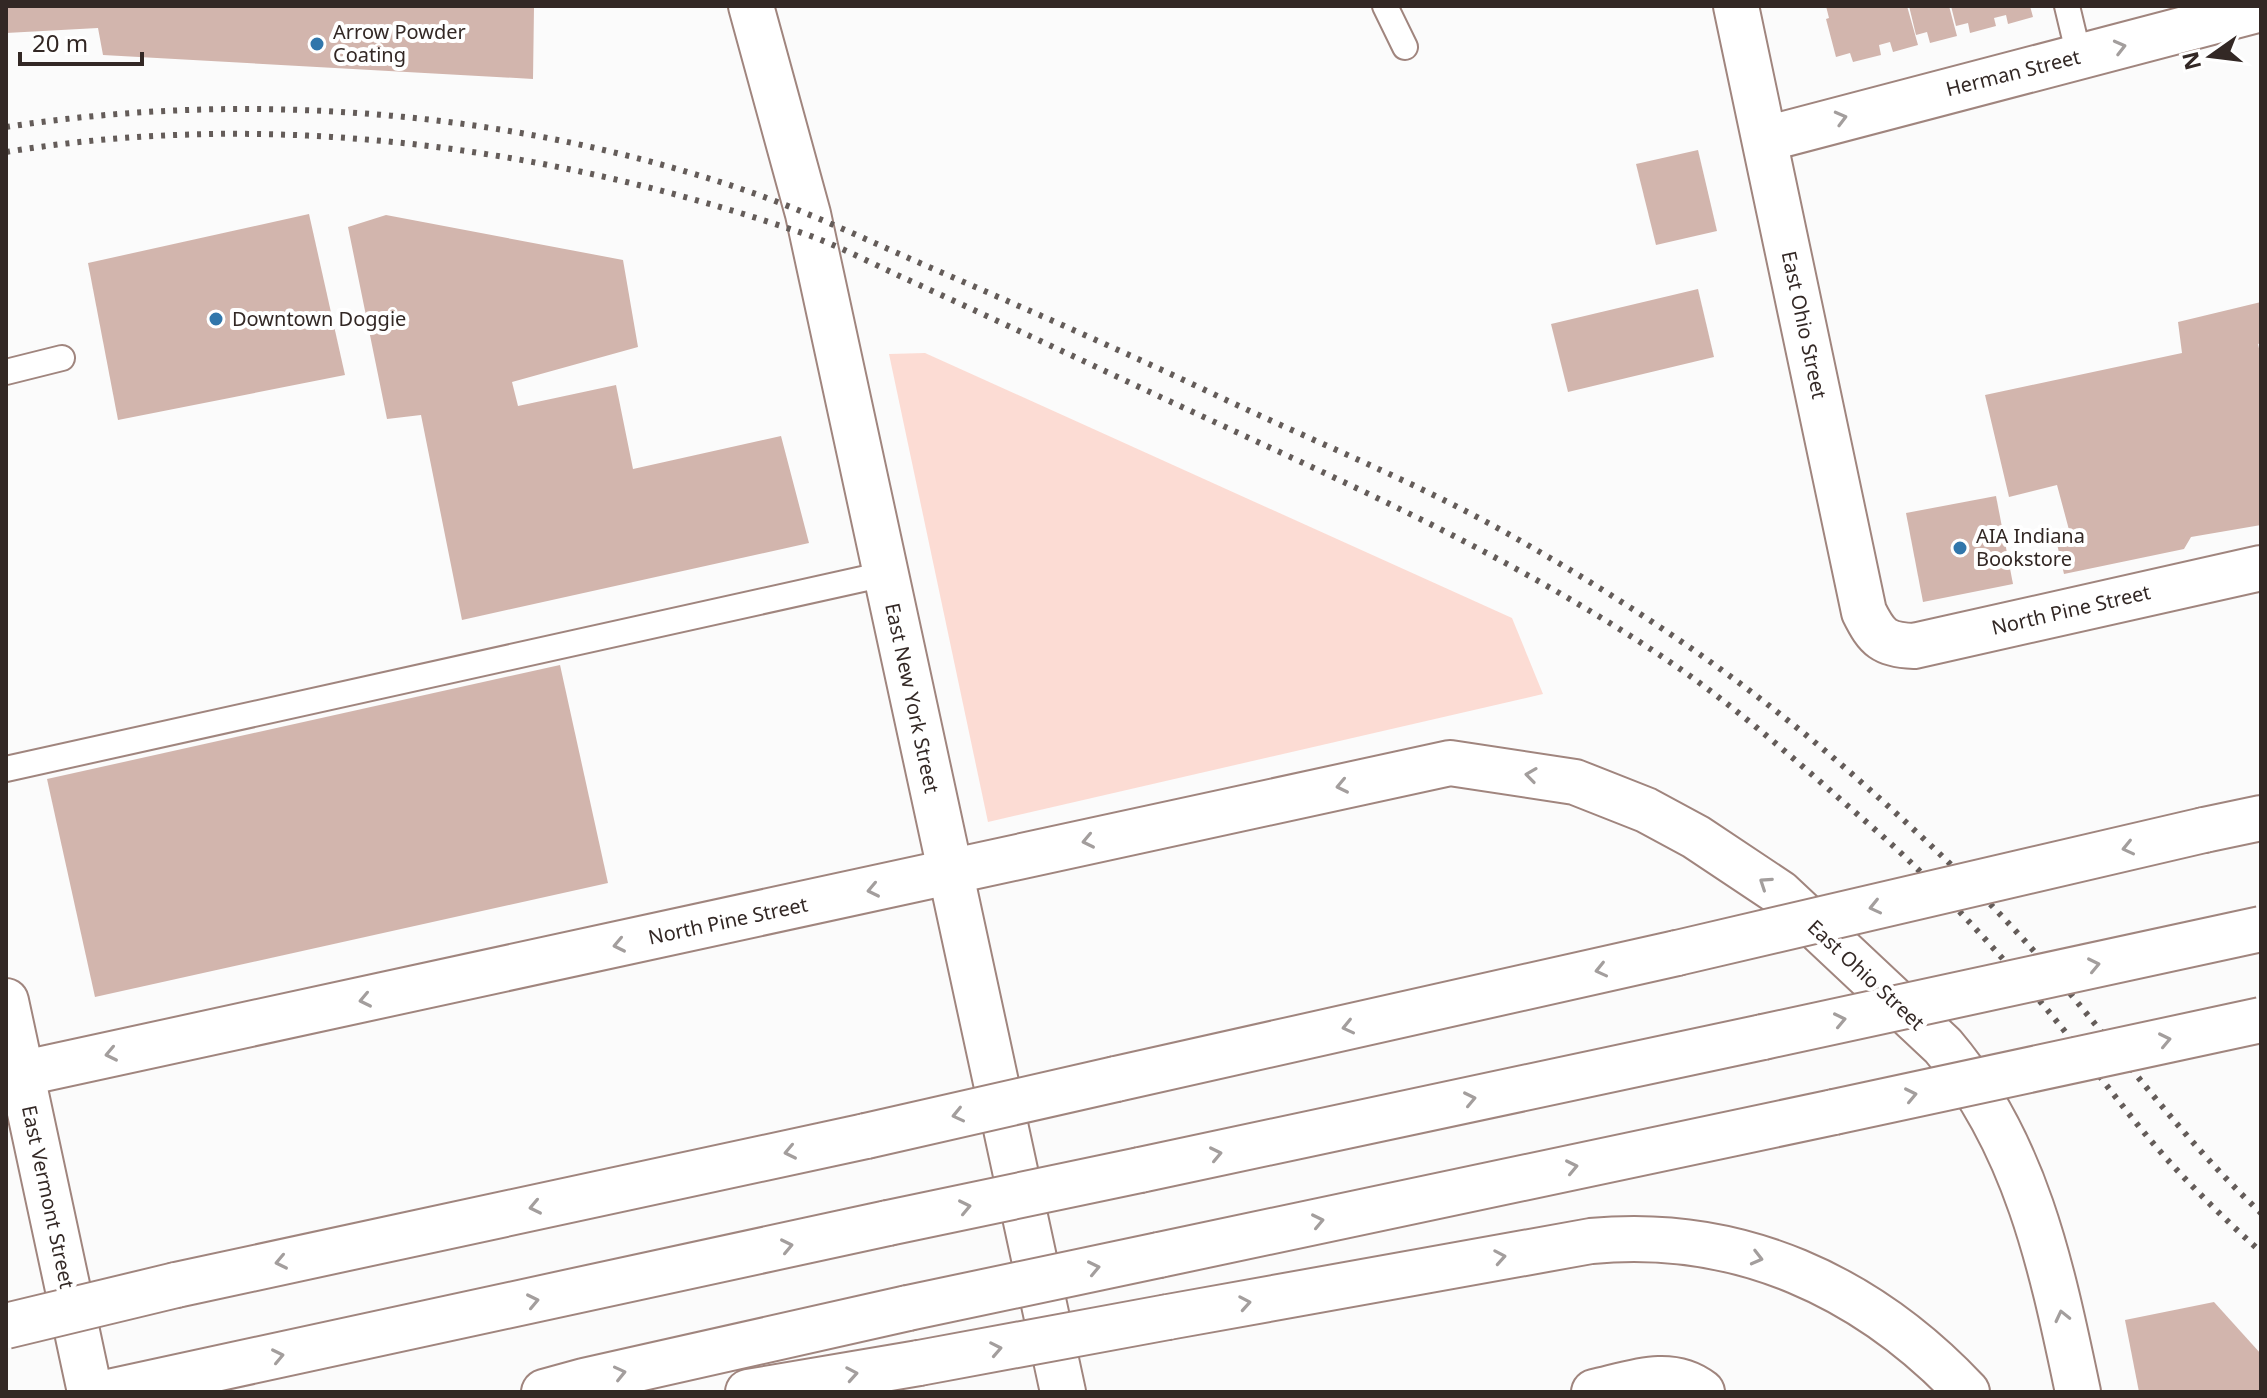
<svg xmlns="http://www.w3.org/2000/svg" width="2267" height="1398" viewBox="0 0 2267 1398" font-family="'Noto Sans',sans-serif">
<style>
.green{fill:#fcdcd4}
.building{fill:#d2b5ad}
.lines{fill:none;stroke-linecap:round;stroke-linejoin:round}
.service-casing{stroke:#a0857e;stroke-width:28}
.minor-casing{stroke:#a0857e;stroke-width:48}
.tertiary-casing{stroke:#a0857e;stroke-width:48}
.secondary-casing{stroke:#a0857e;stroke-width:48}
.motorway-casing{stroke:#a0857e;stroke-width:48}
.service{stroke:#fff;stroke-width:24}
.minor{stroke:#fff;stroke-width:44}
.tertiary{stroke:#fff;stroke-width:44}
.secondary{stroke:#fff;stroke-width:44}
.motorway{stroke:#fff;stroke-width:44}
.rail{stroke:#645c59;stroke-width:6;stroke-dasharray:4 8;stroke-linecap:butt}
.motorway-bridge-casing{stroke:#a0857e;stroke-width:48;stroke-linecap:butt}
.motorway-bridge{stroke:#fff;stroke-width:44}
.oneway{stroke:#a39e9d}
.poi-dot{fill:#3176ab;stroke:#fff;stroke-width:3}
.labels{text-anchor:middle;stroke-width:8;stroke-linejoin:round;paint-order:stroke}
.poi-label{font-size:20px;fill:#332825;stroke:#fff;text-anchor:start}
.street-label{font-size:20px;fill:#332825;stroke:#fff}
</style>
<rect width="100%" height="100%" fill="#fbfbfb"/>
<!-- green -->
<polygon class="green" points="925,353 1512,618 1543,694 988,822 889,354"/>
<!-- building -->
<g class="building">
<polygon points="6,6 531,6 534,7 533,79 103,55 98,28 6,33"/>
<polygon points="1826,6 1907,6 1918,45 1893,52 1890,42 1879,45 1881,55 1853,62 1850,53 1836,57 1826,19 1829,18"/>
<polygon points="1909,6 1949,6 1957,36 1930,43 1927,32 1916,35"/>
<polygon points="1951,6 2030,6 2033,17 2008,24 2006,15 1994,18 1996,26 1970,33 1968,23 1956,26"/>
<polygon points="1698,150 1717,231 1656,245 1636,164"/>
<polygon points="309,214 345,375 118,420 88,263"/>
<polygon points="386,215 623,260 638,347 512,382 518,406 616,385 633,469 781,436 809,543 462,620 421,415 387,419 348,227"/>
<polygon points="1698,289 1714,357 1568,392 1551,324"/>
<polygon points="2261,302 2261,343 2258,344 2261,357 2261,525 2191,537 2184,549 2064,574 2057,544 2072,541 2057,485 2009,497 1985,395 2182,353 2178,322"/>
<polygon points="1996,496 2013,584 1923,602 1906,513"/>
<polygon points="560,665 608,883 95,997 47,779"/>
<polygon points="2214,1302 2261,1354 2261,1392 2139,1392 2125,1320"/>
</g>
<g class="lines">
<defs>
<g id="service">
<polyline points="1385,6 1405,47"/>
<polyline points="2067,6 2079,56"/>
<polyline points="6,372 62,358"/>
<polyline points="6,769 885,574"/>
</g>
<g id="minor">
<path d="M1736,6L1864,612C1877,638 1884,645 1914,646L2261,568"/>
<polyline points="1766,139 2261,9"/>
<path d="M1594,1392C1630,1384 1670,1367 1702,1392"/>
</g>
<polyline id="tertiary" points="6,1001 90,1392"/>
<g id="secondary">
<polyline points="751,6 808,214 1063,1392"/>
<path d="M6,1077L1450,763L1575,782L1646,810L1696,837L1780,893L1943,1046C2027,1145 2052,1269 2078,1392"/>
</g>
<g id="motorway">
<polyline points="2204,830 2261,818"/>
<polyline points="1116,1079 1677,953"/>
<polyline points="1140,1170 1763,1037"/>
<polyline points="1159,1255 1834,1112"/>
<polyline points="176,1285 866,1136"/>
<path d="M1168,1317L1591,1241C1739,1227 1867,1286 1967,1392"/>
<polyline points="109,1392 888,1223"/>
<polyline points="544,1392 584,1381 908,1308"/>
<polyline points="748,1392 919,1363"/>
</g>
</defs>
<!-- service casing -->
<use href="#service" class="service-casing"/>
<!-- minor casing -->
<use href="#minor" class="minor-casing"/>
<!-- tertiary casing -->
<use href="#tertiary" class="tertiary-casing"/>
<!-- secondary casing -->
<use href="#secondary" class="secondary-casing"/>
<!-- motorway casing -->
<use href="#motorway" class="motorway-casing"/>
<!-- service -->
<use href="#service" class="service"/>
<!-- minor -->
<use href="#minor" class="minor"/>
<!-- tertiary -->
<use href="#tertiary" class="tertiary"/>
<!-- secondary -->
<use href="#secondary" class="secondary"/>
<!-- motorway -->
<use href="#motorway" class="motorway"/>
<!-- rail -->
<g class="rail">
<path d="M6,127C254,89 518,111 756,194C809,213 861,237 913,260C1017,305 1121,350 1224,399C1322,445 1425,486 1519,540C1640,609 1757,689 1861,782C1926,839 1990,900 2047,966C2118,1049 2181,1138 2261,1213"/>
<path d="M6,152C275,108 552,147 808,235C841,247 873,264 904,278C992,318 1079,359 1167,400C1337,479 1512,555 1667,660C1740,709 1805,769 1871,826C1934,881 1990,943 2044,1006C2078,1046 2108,1089 2142,1130C2177,1173 2219,1214 2261,1252"/>
</g>
<defs>
<g id="motorway-bridge">
<polyline points="1677,953 2204,830"/>
<polyline points="1763,1037 2261,929"/>
<polyline points="1834,1112 2261,1020"/>
<polyline points="866,1136 1116,1079"/>
<polyline points="888,1223 1140,1170"/>
<polyline points="908,1308 1159,1255"/>
<polyline points="6,1326 176,1285"/>
<polyline points="919,1363 1168,1317"/>
</g>
</defs>
<!-- motorway-bridge casing -->
<use href="#motorway-bridge" class="motorway-bridge-casing"/>
<!-- motorway-bridge -->
<use href="#motorway-bridge" class="motorway-bridge"/>
</g>
<!-- one-way arrows -->
<defs><path id="oneway-chevron" d="M-2-3.5L2.5 0L-2 3.5" fill="none" stroke-width="1.6" stroke-linecap="round" stroke-linejoin="round" transform="scale(2)"/></defs>
<g class="oneway">
<use href="#oneway-chevron" transform="translate(2120 47) rotate(-14)"/>
<use href="#oneway-chevron" transform="translate(1841 118) rotate(-15)"/>
<use href="#oneway-chevron" transform="translate(1531 775) rotate(-172)"/>
<use href="#oneway-chevron" transform="translate(1342 786) rotate(168)"/>
<use href="#oneway-chevron" transform="translate(1088 841) rotate(168)"/>
<use href="#oneway-chevron" transform="translate(2128 848) rotate(167)"/>
<use href="#oneway-chevron" transform="translate(1765 883) rotate(-146)"/>
<use href="#oneway-chevron" transform="translate(873 890) rotate(168)"/>
<use href="#oneway-chevron" transform="translate(1875 907) rotate(167)"/>
<use href="#oneway-chevron" transform="translate(619 945) rotate(168)"/>
<use href="#oneway-chevron" transform="translate(2094 965) rotate(-12)"/>
<use href="#oneway-chevron" transform="translate(1601 970) rotate(167)"/>
<use href="#oneway-chevron" transform="translate(365 1000) rotate(168)"/>
<use href="#oneway-chevron" transform="translate(1840 1020) rotate(-12)"/>
<use href="#oneway-chevron" transform="translate(1348 1027) rotate(167)"/>
<use href="#oneway-chevron" transform="translate(2165 1040) rotate(-12)"/>
<use href="#oneway-chevron" transform="translate(111 1054) rotate(168)"/>
<use href="#oneway-chevron" transform="translate(1911 1095) rotate(-12)"/>
<use href="#oneway-chevron" transform="translate(1470 1099) rotate(-12)"/>
<use href="#oneway-chevron" transform="translate(958 1115) rotate(167)"/>
<use href="#oneway-chevron" transform="translate(790 1152) rotate(168)"/>
<use href="#oneway-chevron" transform="translate(1216 1154) rotate(-12)"/>
<use href="#oneway-chevron" transform="translate(1572 1167) rotate(-12)"/>
<use href="#oneway-chevron" transform="translate(535 1207) rotate(168)"/>
<use href="#oneway-chevron" transform="translate(965 1207) rotate(-12)"/>
<use href="#oneway-chevron" transform="translate(1318 1221) rotate(-12)"/>
<use href="#oneway-chevron" transform="translate(787 1246) rotate(-12)"/>
<use href="#oneway-chevron" transform="translate(1500 1257) rotate(-10)"/>
<use href="#oneway-chevron" transform="translate(1757 1258) rotate(14)"/>
<use href="#oneway-chevron" transform="translate(281 1262) rotate(168)"/>
<use href="#oneway-chevron" transform="translate(1094 1268) rotate(-12)"/>
<use href="#oneway-chevron" transform="translate(533 1301) rotate(-12)"/>
<use href="#oneway-chevron" transform="translate(1245 1303) rotate(-10)"/>
<use href="#oneway-chevron" transform="translate(2062 1316) rotate(-103)"/>
<use href="#oneway-chevron" transform="translate(996 1349) rotate(-11)"/>
<use href="#oneway-chevron" transform="translate(278 1356) rotate(-12)"/>
<use href="#oneway-chevron" transform="translate(620 1373) rotate(-13)"/>
<use href="#oneway-chevron" transform="translate(852 1374) rotate(-10)"/>
</g>
<!-- markers -->
<g class="poi-dot">
<circle cx="317" cy="44" r="8"/>
<circle cx="216" cy="319" r="8"/>
<circle cx="1960" cy="548" r="8"/>
</g>
<g class="labels">
<!-- poi labels -->
<g class="poi-label">
<text x="333" y="39">Arrow Powder<tspan x="333" dy="23">Coating</tspan></text>
<text x="232" y="326">Downtown Doggie</text>
<text x="1976" y="543">AIA Indiana<tspan x="1976" dy="23">Bookstore</tspan></text>
</g>
<!-- street labels -->
<g class="street-label">
<text transform="translate(2013 73) rotate(-14)" y="7">Herman Street</text>
<text transform="translate(1804 325) rotate(78)" y="7">East Ohio Street</text>
<text transform="translate(2071 610) rotate(-13)" y="7">North Pine Street</text>
<text transform="translate(912 698) rotate(78)" y="7">East New York Street</text>
<text transform="translate(728 921) rotate(-12)" y="7">North Pine Street</text>
<text transform="translate(1866 975) rotate(43)" y="7">East Ohio Street</text>
<text transform="translate(48 1197) rotate(78)" y="7">East Vermont Street</text>
</g>
</g>
<!-- border -->
<rect width="2267" height="1398" fill="none" stroke="#332825" stroke-width="16"/>
<!-- north arrow -->
<g transform="translate(2211 56) rotate(256)" stroke="#ffffff" stroke-width="6" paint-order="stroke">
<path d="M0-6L14 30L0 20L-14 30Z" fill="#332825"/>
<text y="-12" font-size="22" font-weight="bold" text-anchor="middle" fill="#332825">N</text>
</g>
<!-- scale -->
<path d="M20 52v12h122v-12" fill="none" stroke="#332825" stroke-width="4"/>
<text x="32" y="52" font-size="24" fill="#332825" stroke="#ffffff" stroke-width="6" paint-order="stroke">20 m</text>
</svg>
